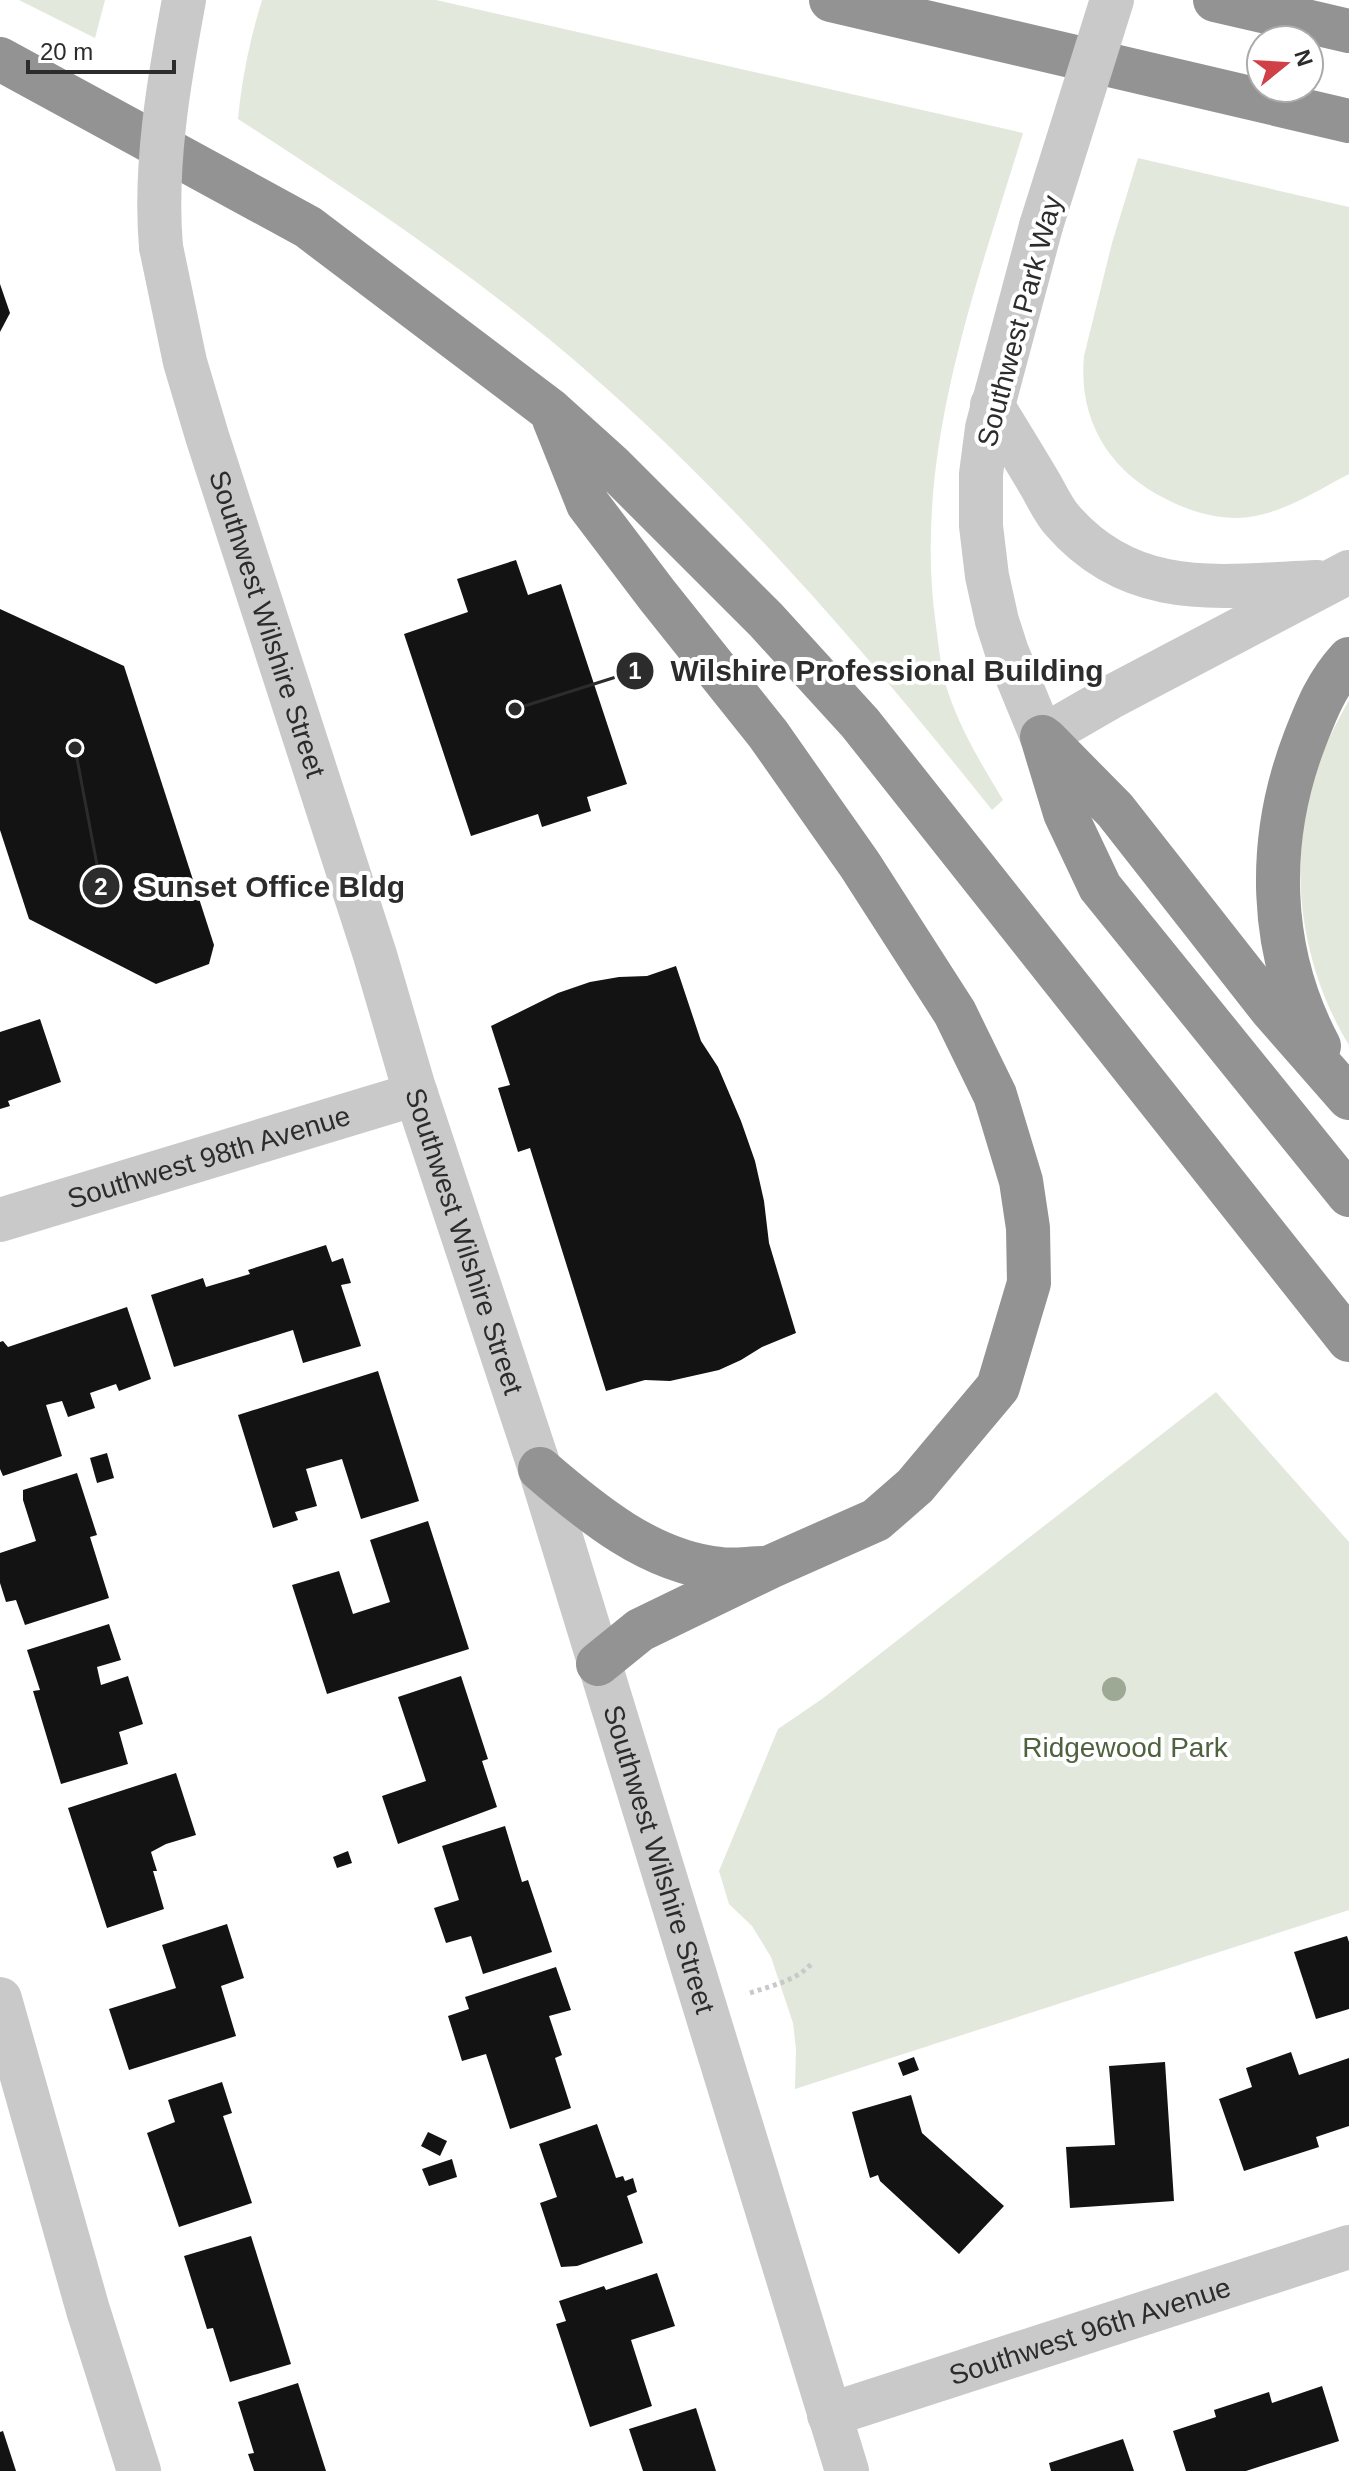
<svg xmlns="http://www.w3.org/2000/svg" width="1349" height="2471" viewBox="0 0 1349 2471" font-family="Arial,sans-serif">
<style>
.green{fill:#e2e8db}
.building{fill:#131313}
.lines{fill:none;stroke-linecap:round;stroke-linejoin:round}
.path{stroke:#c9c9c9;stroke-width:5;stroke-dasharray:4 4;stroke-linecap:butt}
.minor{stroke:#c9c9c9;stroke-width:44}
.tertiary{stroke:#c9c9c9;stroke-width:44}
.motorway{stroke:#939393;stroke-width:44}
.tertiary-bridge{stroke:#c9c9c9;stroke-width:44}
.tree{fill:#9ea995}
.labels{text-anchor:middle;stroke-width:8;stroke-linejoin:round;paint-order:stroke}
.street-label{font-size:28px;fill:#2c2c2c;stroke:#fff}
.park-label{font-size:28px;fill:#4e623f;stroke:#fff}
.leader{fill:none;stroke:#2c2c2c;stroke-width:3}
.callout-dot{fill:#2c2c2c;stroke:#fff;stroke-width:3}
.mark-label{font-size:24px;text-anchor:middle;font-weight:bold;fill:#fff}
.callout-label{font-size:30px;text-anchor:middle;font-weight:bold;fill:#2c2c2c;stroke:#fff;stroke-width:8;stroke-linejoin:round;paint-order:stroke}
</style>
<rect width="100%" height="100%" fill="#fff"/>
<!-- green -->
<g class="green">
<polygon points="19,0 105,0 95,38"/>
<path d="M262,0H436L1023,133C974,293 912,457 936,626C939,648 941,671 948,692C961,731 982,765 1003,800L992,810C859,643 715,476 549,339C450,258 345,188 238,119C242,78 250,39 262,0Z"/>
<path d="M1138,158L1349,207V474C1314,492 1276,518 1236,518C1212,518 1187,510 1166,499C1109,471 1078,420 1084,356L1112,243Z"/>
<path d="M1349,700V1045C1296,959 1284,844 1324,750C1331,733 1340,716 1349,700Z"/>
<polygon points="1216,1392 1349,1542 1349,1910 795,2089 796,2049 793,2023 771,1957 752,1926 729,1904 719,1871 778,1729 822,1699"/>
</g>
<!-- building -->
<g class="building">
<polygon points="0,284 10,313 0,332"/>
<polygon points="516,560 528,595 561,584 627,784 587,797 591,811 542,827 538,814 471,836 404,634 468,612 457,579"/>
<polygon points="0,609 124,666 214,945 209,964 156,984 29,919 0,830"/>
<polygon points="676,966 701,1041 718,1067 741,1121 755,1161 764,1201 769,1243 796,1333 762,1347 741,1360 719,1370 670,1381 645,1380 606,1391 530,1148 518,1152 498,1088 510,1085 491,1026 558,993 590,982 619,977 647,976"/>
<polygon points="40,1019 61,1082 8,1101 10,1106 0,1109 0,1032"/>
<polygon points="326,1245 332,1262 343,1258 351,1283 341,1285 361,1346 303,1363 293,1330 174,1367 151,1295 203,1278 206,1287 250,1274 248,1270"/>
<polygon points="127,1307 151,1379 119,1391 116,1384 90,1393 95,1408 68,1417 62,1401 46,1405 62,1456 3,1476 0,1469 0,1342 3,1341 8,1347"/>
<polygon points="378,1371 419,1501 361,1519 342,1459 306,1469 317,1506 295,1512 298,1520 273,1528 238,1415"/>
<polygon points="107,1453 114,1478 97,1483 90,1458"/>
<polygon points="77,1473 97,1535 90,1537 109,1598 25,1625 16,1600 6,1602 0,1583 0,1553 36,1541 23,1500 23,1490"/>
<polygon points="428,1521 469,1649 327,1694 292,1585 339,1571 353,1614 390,1602 370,1540"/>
<polygon points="109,1624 121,1660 97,1667 101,1685 128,1676 143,1724 119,1732 128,1764 61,1784 33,1691 40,1690 27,1650"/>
<polygon points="461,1676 488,1759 482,1761 497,1807 398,1844 382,1796 426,1781 398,1697"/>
<polygon points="176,1773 196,1835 166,1844 151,1852 157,1871 153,1871 164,1909 107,1928 68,1808"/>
<polygon points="505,1826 522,1882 528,1880 552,1952 483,1974 471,1936 446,1943 434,1908 459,1900 442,1846"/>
<polygon points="348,1851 352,1863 337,1868 333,1857"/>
<polygon points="227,1924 244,1978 221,1986 236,2036 129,2070 109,2009 176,1988 162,1945"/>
<polygon points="1347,1936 1349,1942 1349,2009 1316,2019 1294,1952"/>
<polygon points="556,1967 571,2010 549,2016 562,2055 555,2058 571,2108 510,2129 486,2054 462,2061 448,2016 469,2009 465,1997"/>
<polygon points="1291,2052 1299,2075 1349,2058 1349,2126 1316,2137 1319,2147 1244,2171 1219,2099 1252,2087 1246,2068"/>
<polygon points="914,2057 919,2070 903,2076 898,2063"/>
<polygon points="1165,2062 1174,2201 1070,2208 1066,2147 1115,2145 1109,2066"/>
<polygon points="222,2082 232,2113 223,2116 252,2203 179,2227 147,2133 175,2122 168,2100"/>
<polygon points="911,2095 922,2133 1004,2206 959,2254 880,2181 878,2175 870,2178 852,2112"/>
<polygon points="597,2124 616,2178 623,2176 625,2181 633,2178 637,2192 627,2196 643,2243 577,2266 561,2267 540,2203 557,2197 539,2144"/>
<polygon points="428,2132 447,2141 440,2156 421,2146"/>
<polygon points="452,2159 457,2177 429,2186 422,2169"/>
<polygon points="251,2236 291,2364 230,2382 213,2328 207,2329 184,2256"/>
<polygon points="657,2273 675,2326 631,2340 652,2406 590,2427 556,2324 566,2321 559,2301 604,2286 606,2290"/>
<polygon points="298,2383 326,2471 254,2471 248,2454 254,2453 238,2402"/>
<polygon points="1322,2386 1339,2441 1246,2471 1186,2471 1173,2431 1216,2417 1214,2410 1269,2392 1272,2403"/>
<polygon points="696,2408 716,2471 643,2471 629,2429"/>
<polygon points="3,2431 16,2471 0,2471 0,2432"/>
<polygon points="1123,2439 1134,2471 1051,2471 1049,2463"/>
</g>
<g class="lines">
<!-- path -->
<path class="path" d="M750,1993C773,1985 797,1981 813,1962"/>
<!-- minor -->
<g class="minor">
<path id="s1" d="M0,1220L416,1094"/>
<path id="s2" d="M540,1469L847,2471"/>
<polyline points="0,1999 88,2310 139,2471"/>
<path id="s3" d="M829,2415L1349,2247"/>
</g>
<!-- tertiary -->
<g class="tertiary">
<polyline points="1041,226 987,428 981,474 981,526 987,576 997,621 1007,652 1042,737 1113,696 1349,572"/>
<path id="s4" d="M161,247L185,362L207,436L375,955L413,1085L540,1469"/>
<path d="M992,405C1008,431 1024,457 1040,484C1047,496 1053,510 1062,520C1133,602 1221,586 1317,582"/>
</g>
<!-- motorway -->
<g class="motorway">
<polyline points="831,0 1349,121"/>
<polyline points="1215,0 1349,31"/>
<polyline points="0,59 308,227 550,410 611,465 766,620 860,723 1349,1340"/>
<polyline points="554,419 588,504 657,595 768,734 860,865 955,1013 995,1095 1021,1181 1028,1228 1029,1283 998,1387 915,1486 876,1520 770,1567 640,1630 598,1664"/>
<polyline points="1042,737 1065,813 1100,887 1349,1195"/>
<polyline points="1046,740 1115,810 1271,1009 1349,1098"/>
<path d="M1319,1046C1268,950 1266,840 1305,739C1317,708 1327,683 1349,659"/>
<path d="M540,1469C591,1513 650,1562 720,1569C734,1571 749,1568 763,1568"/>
</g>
<!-- tertiary-bridge -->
<g class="tertiary-bridge">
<polyline points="1041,226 1112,0"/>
<path d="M161,247C154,166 169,80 184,0"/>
</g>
</g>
<!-- trees -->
<circle class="tree" cx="1114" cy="1689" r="12"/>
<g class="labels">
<!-- street labels -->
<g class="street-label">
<text transform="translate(1019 321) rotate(-75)" y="10">Southwest Park Way</text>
<text dy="10" stroke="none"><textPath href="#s4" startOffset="392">Southwest Wilshire Street</textPath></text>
<text dy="10" stroke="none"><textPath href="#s1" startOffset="218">Southwest 98th Avenue</textPath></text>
<text dy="10" stroke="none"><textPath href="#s4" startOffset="1040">Southwest Wilshire Street</textPath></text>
<text dy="10" stroke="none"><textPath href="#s2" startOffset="408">Southwest Wilshire Street</textPath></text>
<text dy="10" stroke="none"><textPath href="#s3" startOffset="274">Southwest 96th Avenue</textPath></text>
</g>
<!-- park labels -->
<g class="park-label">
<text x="1125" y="1757">Ridgewood Park</text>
</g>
</g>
<!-- callouts -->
<path class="leader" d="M515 709L635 671M75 748L101 886"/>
<g class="callout-dot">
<circle cx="515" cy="709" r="8"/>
<circle cx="75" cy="748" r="8"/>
<circle cx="635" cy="671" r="20"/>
<circle cx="101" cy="886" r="20"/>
</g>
<g class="mark-label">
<text x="635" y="679">1</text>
<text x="101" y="895">2</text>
</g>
<g class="callout-label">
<text x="887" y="681">Wilshire Professional Building</text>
<text x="271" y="897">Sunset Office Bldg</text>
</g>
<!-- north arrow -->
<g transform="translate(1285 64) rotate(72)"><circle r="38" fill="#ffffff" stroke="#ababab" stroke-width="2"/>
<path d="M0-6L14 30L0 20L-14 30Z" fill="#d04147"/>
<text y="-12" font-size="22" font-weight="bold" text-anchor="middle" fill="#2c2c2c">N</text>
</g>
<!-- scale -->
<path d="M28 60v12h146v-12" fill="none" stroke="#2c2c2c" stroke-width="4"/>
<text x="40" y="60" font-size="24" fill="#2c2c2c" stroke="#ffffff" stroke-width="6" paint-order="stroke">20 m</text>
</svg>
